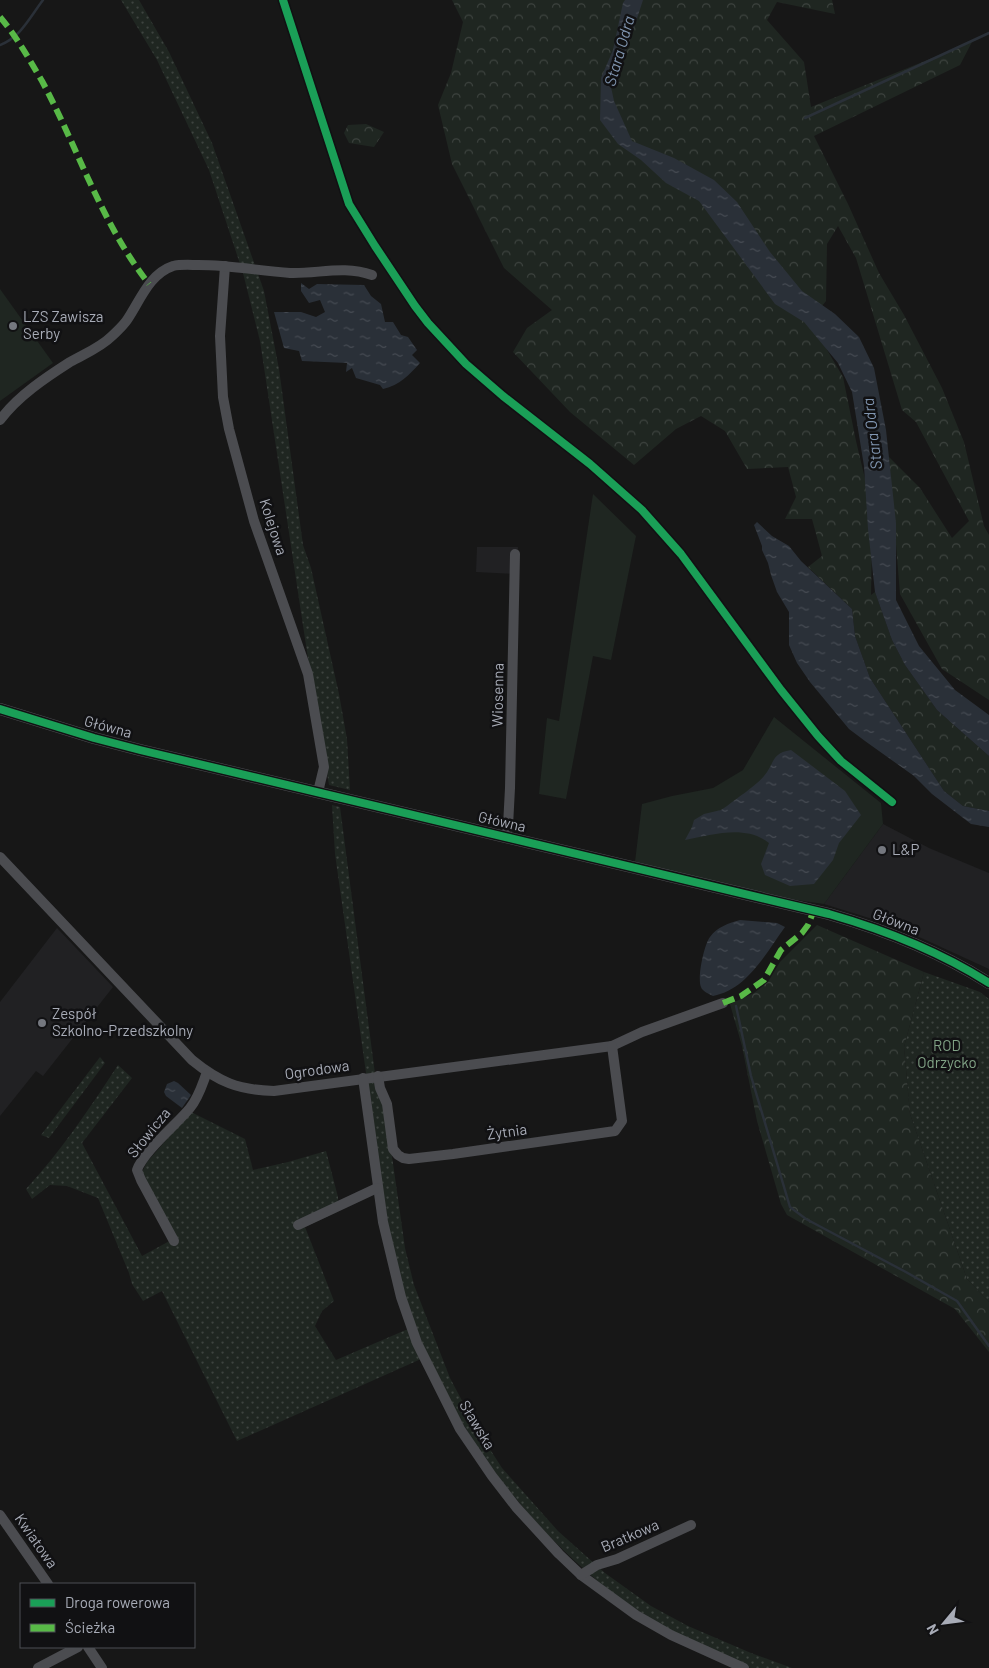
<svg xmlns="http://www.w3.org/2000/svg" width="989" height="1668" viewBox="0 0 989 1668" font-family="Barlow,sans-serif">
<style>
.built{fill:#212123}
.grass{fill:url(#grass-dots)}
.forest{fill:url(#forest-crowns)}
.park{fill:#1f2621}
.water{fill:url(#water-ripples)}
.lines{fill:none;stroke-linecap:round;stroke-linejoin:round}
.stream{stroke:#2a3038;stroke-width:2.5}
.minor{stroke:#4b4c50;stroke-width:10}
.major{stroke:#4d4e52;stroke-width:12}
.quiet{stroke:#58b947;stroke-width:6;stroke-dasharray:12 6;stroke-linecap:butt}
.cycleway-casing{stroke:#111113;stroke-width:11}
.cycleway{stroke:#1a9f57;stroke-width:8}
.poi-dot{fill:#75787f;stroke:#111113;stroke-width:2}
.labels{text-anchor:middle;stroke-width:5;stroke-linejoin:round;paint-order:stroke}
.poi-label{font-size:15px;fill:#a8acb7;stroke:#111113;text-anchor:start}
.street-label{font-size:15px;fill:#a8acb7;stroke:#111113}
.park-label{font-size:15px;fill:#80a285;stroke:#111113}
.water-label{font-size:16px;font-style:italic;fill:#8196b1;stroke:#111113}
</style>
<defs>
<pattern id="grass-dots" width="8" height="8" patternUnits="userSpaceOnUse" patternTransform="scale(1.25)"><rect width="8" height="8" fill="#1f2621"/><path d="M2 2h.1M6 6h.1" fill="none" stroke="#3d433f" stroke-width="1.8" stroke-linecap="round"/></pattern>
<pattern id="forest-crowns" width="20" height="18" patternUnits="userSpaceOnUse" patternTransform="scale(1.25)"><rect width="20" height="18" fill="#1f2621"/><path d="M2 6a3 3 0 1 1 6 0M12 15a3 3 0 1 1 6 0" fill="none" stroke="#3d433f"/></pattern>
<pattern id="water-ripples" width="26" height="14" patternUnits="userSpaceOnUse" patternTransform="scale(1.25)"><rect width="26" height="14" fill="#2a3038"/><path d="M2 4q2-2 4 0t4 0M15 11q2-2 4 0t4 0" fill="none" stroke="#464b53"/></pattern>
</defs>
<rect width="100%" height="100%" fill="#171717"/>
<!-- built -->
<g class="built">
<polygon points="477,547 518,547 517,574 476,572"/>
<polygon points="883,824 929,848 989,873 989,969 895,926 824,904"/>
<polygon points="57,928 113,987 43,1076 36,1071 0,1116 0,1002"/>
</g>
<!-- grass -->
<g class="grass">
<polygon points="121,0 139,0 169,52 212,143 264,291 279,369 303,545 311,568 339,694 347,739 350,790 329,785 309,665 260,341 243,273 209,170 157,60"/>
<path d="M332,805L340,807L377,1089L384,1100L405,1248L414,1285L450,1378L477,1429L502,1468L558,1531L605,1573L651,1606L688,1626L751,1653L792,1668C779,1668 764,1668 751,1668C742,1667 732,1660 723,1656C687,1640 654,1622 621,1599C520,1525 434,1404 401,1282C384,1218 377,1152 368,1087C357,1009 346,932 335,854Z"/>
<polygon points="924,972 980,992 989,999 989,1302 967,1279 910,1114 904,1047"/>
<polygon points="100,1057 105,1063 49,1138 41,1135"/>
<path d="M118,1065L132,1078L82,1143L142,1256L175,1238L142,1172L147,1162L191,1112L245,1139L253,1170L288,1162L326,1151L338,1197L337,1212L305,1227L334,1301L322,1311L315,1326L336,1360L408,1329L421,1359L237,1441L162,1291L143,1301L132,1284L129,1273L98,1198L67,1186L50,1185L32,1199L26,1189C61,1151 90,1108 118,1065Z"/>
</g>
<!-- forest -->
<g class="forest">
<polygon points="452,0 832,0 835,14 777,2 767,20 804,62 811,107 972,42 960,65 814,136 848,204 879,273 904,315 942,388 964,442 984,526 989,535 989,700 942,669 900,594 889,457 920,488 952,538 969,521 916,422 902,410 856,258 838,226 827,244 826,301 810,321 843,377 856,441 866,483 872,541 871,595 875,592 892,640 905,665 937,710 989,756 989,811 963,806 944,791 870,678 855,636 852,609 808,567 822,556 812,519 785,519 796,497 788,467 747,469 725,431 701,416 676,429 634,465 570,412 513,352 527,328 552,310 504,268 452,164 438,105 451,73 463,22"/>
<polygon points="366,124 384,132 374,147 349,143 344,133 348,125"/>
<polygon points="817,925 924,972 904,1047 910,1114 967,1279 989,1302 989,1352 955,1309 787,1215 781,1204 757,1121 742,1046 730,1004 754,993 768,982 780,962"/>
</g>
<!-- park -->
<g class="park">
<polygon points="0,289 53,363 0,401"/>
<polygon points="593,494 636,536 611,660 593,656 566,799 539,794 547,718 559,721"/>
<polygon points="774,717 881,803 883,824 824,904 721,889 634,870 642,804 672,796 713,788 743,770"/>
</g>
<!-- water -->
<g class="water">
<polygon points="625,0 643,0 629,43 611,87 614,101 632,141 674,158 714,180 737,202 770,252 802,291 835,314 859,337 874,368 886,430 896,523 896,600 919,646 955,690 989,715 989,756 937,710 905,665 892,640 875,592 868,529 864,466 852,392 838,363 804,322 775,304 699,201 666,183 641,160 618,144 600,120 601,78 613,50 623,3"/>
<path d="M301,283L309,289L317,284L364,285L371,296L381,304L385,322H393L401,335L408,337L417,350L412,355L420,363C409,375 400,385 383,389L380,385L356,378L352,368L346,372L347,363L302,361L299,351L284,348L274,312H301L316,317L325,312L320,300L309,303L301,291Z"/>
<polygon points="757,522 772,536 789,546 801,561 852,609 855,636 870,678 944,791 963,806 989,811 989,827 971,824 932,794 914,776 865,741 849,729 810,682 797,663 789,645 789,612 777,592 771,575 768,563 762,550 762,546 754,525"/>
<path d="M791,750L845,791L861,815L839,843L833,860L814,884L790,886L765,875L761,864L769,843C745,824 712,835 685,840L692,827L694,820L704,814L721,810L727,806C737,798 757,785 764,776C775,763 771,753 791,750Z"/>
<path d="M740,920L777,923L785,927C766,953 747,990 713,996C709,994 702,991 701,987C697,978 704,945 710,937C717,927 729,923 740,920Z"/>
<polygon points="174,1081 178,1083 191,1095 182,1108 166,1096 164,1092 167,1084"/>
</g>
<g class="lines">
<!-- stream -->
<g class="stream">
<path d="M0,45C21,37 30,17 43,0"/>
<polyline points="805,118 989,33"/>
<polyline points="736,1006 751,1076 790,1207 806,1219 904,1271 957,1301 989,1346"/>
</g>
<!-- minor -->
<g class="minor">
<polyline points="225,266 220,336 223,397 229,429 254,521 308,674 324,767 318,792"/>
<path d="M0,420C18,396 45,378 70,362C84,354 100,348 112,336C117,331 123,326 127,320C140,301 149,274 173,266C181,264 191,265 199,265C230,265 260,271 290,273C318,274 344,265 372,275"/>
<polyline points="506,837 508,826 510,788 515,554"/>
<path d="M0,857L192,1060C219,1082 238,1090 274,1091L612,1046L642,1032L723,1003"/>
<polyline points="378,1076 380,1088 387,1104 393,1149 398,1155 403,1158 409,1159 453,1154 615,1131 622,1121 612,1046"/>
<polyline points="363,1078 383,1222 401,1297 417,1343 460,1429 492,1476 516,1507 559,1554 581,1575 636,1615 671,1635 744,1668"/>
<polyline points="298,1225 377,1188"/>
<path d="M174,1241L141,1180L137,1170C143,1152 178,1123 190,1108C199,1097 202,1085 207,1072"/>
<polyline points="0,1515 48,1584"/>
<polyline points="581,1575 597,1565 617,1559 691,1525"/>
<polyline points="88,1647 102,1668"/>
<polyline points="38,1668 78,1647"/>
</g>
<!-- major -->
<path class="major" d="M0,709L94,738L140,750L829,914C885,930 939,951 989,983"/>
<!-- quiet -->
<g class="quiet">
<path d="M0,17C17,37 29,59 42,81C78,148 101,223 149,284"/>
<polyline points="723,1003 741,996 764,980 781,950 802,933 808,925 814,910"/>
</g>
<defs>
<g id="cycleway">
<polyline points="283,0 349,204 375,246 415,306 428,323 466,364 503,396 590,464 642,510 681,554 781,690 818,736 841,761 892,802"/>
<path d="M0,709L94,738L140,750L829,914C885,930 939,951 989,983"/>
</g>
</defs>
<!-- cycleway casing -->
<use href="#cycleway" class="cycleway-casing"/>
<!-- cycleway -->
<use href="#cycleway" class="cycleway"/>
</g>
<!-- markers -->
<g class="poi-dot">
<circle cx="13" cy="326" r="5"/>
<circle cx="882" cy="850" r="5"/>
<circle cx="42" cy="1023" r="5"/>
</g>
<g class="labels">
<!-- poi labels -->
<g class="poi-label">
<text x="23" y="322">LZS Zawisza<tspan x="23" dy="17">Serby</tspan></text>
<text x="892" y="855">L&amp;P</text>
<text x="52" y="1019">Zespół<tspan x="52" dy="17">Szkolno-Przedszkolny</tspan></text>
</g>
<!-- street labels -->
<g class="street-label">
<text transform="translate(273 527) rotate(72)" y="5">Kolejowa</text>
<text transform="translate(498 695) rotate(-89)" y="5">Wiosenna</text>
<text transform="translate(108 727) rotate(15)" y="5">Główna</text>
<text transform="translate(502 822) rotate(13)" y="5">Główna</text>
<text transform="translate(896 922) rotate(21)" y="5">Główna</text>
<text transform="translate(317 1070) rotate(-8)" y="5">Ogrodowa</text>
<text transform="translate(507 1132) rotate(-8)" y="5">Żytnia</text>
<text transform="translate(149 1133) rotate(-51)" y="5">Słowicza</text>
<text transform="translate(477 1425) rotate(59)" y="5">Sławska</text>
<text transform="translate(630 1536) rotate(-23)" y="5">Bratkowa</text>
<text transform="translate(36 1541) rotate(55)" y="5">Kwiatowa</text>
</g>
<!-- park labels -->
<g class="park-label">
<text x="947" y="1051">ROD<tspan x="947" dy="17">Odrzycko</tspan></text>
</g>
<!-- water labels -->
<g class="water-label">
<text transform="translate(619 51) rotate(-74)" y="6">Stara Odra</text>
<text transform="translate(872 434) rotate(-97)" y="6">Stara Odra</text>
</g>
</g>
<!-- legend -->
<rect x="20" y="1583" width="175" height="65" fill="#111113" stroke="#4d4f55"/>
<rect x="30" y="1599" width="25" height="8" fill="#1a9f57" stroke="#4d4f55"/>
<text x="65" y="1608" font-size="15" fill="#a8acb7">Droga rowerowa</text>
<rect x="30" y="1624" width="25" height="8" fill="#58b947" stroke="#4d4f55"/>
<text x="65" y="1633" font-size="15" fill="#a8acb7">Ścieżka</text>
<!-- north arrow -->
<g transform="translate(944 1623) rotate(241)" stroke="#111113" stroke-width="4" paint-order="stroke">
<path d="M0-4L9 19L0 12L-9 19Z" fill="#a8acb7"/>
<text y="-8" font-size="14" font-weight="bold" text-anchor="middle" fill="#a8acb7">N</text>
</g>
</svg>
